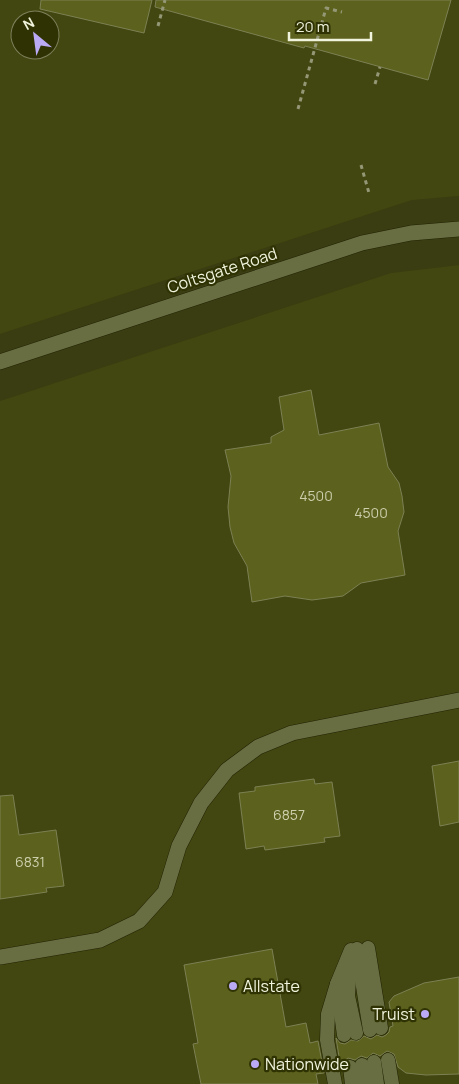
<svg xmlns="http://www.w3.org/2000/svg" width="459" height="1084" viewBox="0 0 459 1084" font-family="Manrope,sans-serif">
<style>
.built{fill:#424610;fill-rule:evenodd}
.building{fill:#5c611d;stroke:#7c8154}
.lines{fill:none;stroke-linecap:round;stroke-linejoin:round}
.lane-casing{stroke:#212302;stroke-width:15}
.street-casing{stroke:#212302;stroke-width:16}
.path{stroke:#959876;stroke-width:3;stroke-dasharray:4 4;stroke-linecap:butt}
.lane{stroke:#696e42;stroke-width:14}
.street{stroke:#696e42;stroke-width:15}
.poi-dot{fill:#baaaf6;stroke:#2f3304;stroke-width:2}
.labels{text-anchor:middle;stroke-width:4.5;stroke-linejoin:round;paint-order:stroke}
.number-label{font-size:14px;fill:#cccfac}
.street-label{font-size:16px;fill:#f1f4dc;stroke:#2f3304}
.poi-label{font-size:16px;fill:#f1f4dc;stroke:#2f3304;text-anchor:start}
</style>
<rect width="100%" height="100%" fill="#393d11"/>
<!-- built -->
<g class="built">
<path d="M0,0H459V196L412,200L0,334ZM20,20H50V50H20Z"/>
<polygon points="459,265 459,1084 0,1084 0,401 391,273"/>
</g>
<!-- building -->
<g class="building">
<polygon points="41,0 152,0 144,33 40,9"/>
<polygon points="156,0 451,0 428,80 305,46 304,48 155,7"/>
<polygon points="311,390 319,435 379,423 388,467 399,483 402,496 404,512 398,531 405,575 361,583 343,596 312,600 285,596 252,602 247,566 234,543 230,527 228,507 231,476 225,450 271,443 271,437 284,430 279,397"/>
<polygon points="459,761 459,822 440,826 432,766"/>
<polygon points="314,779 315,784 332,782 340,836 324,838 325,842 265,850 264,846 246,849 239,793 255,791 255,787"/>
<polygon points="13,795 19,835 56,830 64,886 46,888 47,892 0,899 0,796"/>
<polygon points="272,949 286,1027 306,1023 310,1043 318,1041 324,1073 316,1074 318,1084 201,1084 193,1044 198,1043 184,965"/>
<polygon points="459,977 459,1074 426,1075 406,1073 398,1067 394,1054 387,1051 380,1056 373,1053 367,1058 361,1056 355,1060 348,1058 342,1063 341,1069 336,1038 340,1043 345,1044 351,1040 358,1041 364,1036 371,1039 377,1035 382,1037 386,1035 389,1032 390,1027 393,1026 389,1002 394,996 424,983"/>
</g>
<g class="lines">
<defs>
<g id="lane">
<polyline points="368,948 381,1028"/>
<polyline points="357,949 370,1030"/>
<polyline points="350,963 348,996 356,1033"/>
<polyline points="344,1035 337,984 351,950"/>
<polyline points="388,1060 392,1084"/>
<polyline points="374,1062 377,1084"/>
<polyline points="362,1065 364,1084"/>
<polyline points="350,1067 352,1084"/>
<polyline points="335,1084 327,1040 328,1014 337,984"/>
</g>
<g id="street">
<polyline points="0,362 362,243 411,233 459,229"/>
<polyline points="0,957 100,940 139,921 165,892 179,846 201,803 227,770 258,747 292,733 459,700"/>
</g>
</defs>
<!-- lane casing -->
<use href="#lane" class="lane-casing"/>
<!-- street casing -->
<use href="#street" class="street-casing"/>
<!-- path -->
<g class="path">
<polyline points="158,26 165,0"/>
<polyline points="375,84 380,67"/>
<polyline points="298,109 326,8 342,12"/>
<polyline points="361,165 369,193"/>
</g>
<!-- lane -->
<use href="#lane" class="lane"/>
<!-- street -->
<use href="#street" class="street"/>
</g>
<!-- markers -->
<g class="poi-dot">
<circle cx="233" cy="986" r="5"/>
<circle cx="425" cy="1014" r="5"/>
<circle cx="255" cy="1064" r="5"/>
</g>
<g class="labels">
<!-- number labels -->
<g class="number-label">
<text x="316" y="501">4500</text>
<text x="371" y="518">4500</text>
<text x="289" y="820">6857</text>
<text x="30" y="867">6831</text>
</g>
<!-- street labels -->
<g class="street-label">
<text transform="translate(222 270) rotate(-18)" y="6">Coltsgate Road</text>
</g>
<!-- poi labels -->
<g class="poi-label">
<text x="243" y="992">Allstate</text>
<text x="415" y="1020" text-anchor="end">Truist</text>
<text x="265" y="1070">Nationwide</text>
</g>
</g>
<!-- north arrow -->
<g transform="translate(35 35) rotate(331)"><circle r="24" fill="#2f3304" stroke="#7d805a"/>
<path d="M0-4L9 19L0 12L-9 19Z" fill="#baaaf6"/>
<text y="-8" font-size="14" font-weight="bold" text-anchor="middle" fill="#f1f4dc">N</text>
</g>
<!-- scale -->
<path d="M289 32v8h82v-8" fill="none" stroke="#f1f4dc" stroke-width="2.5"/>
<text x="296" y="32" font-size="15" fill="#f1f4dc" stroke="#2f3304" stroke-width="4" paint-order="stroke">20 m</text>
</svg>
